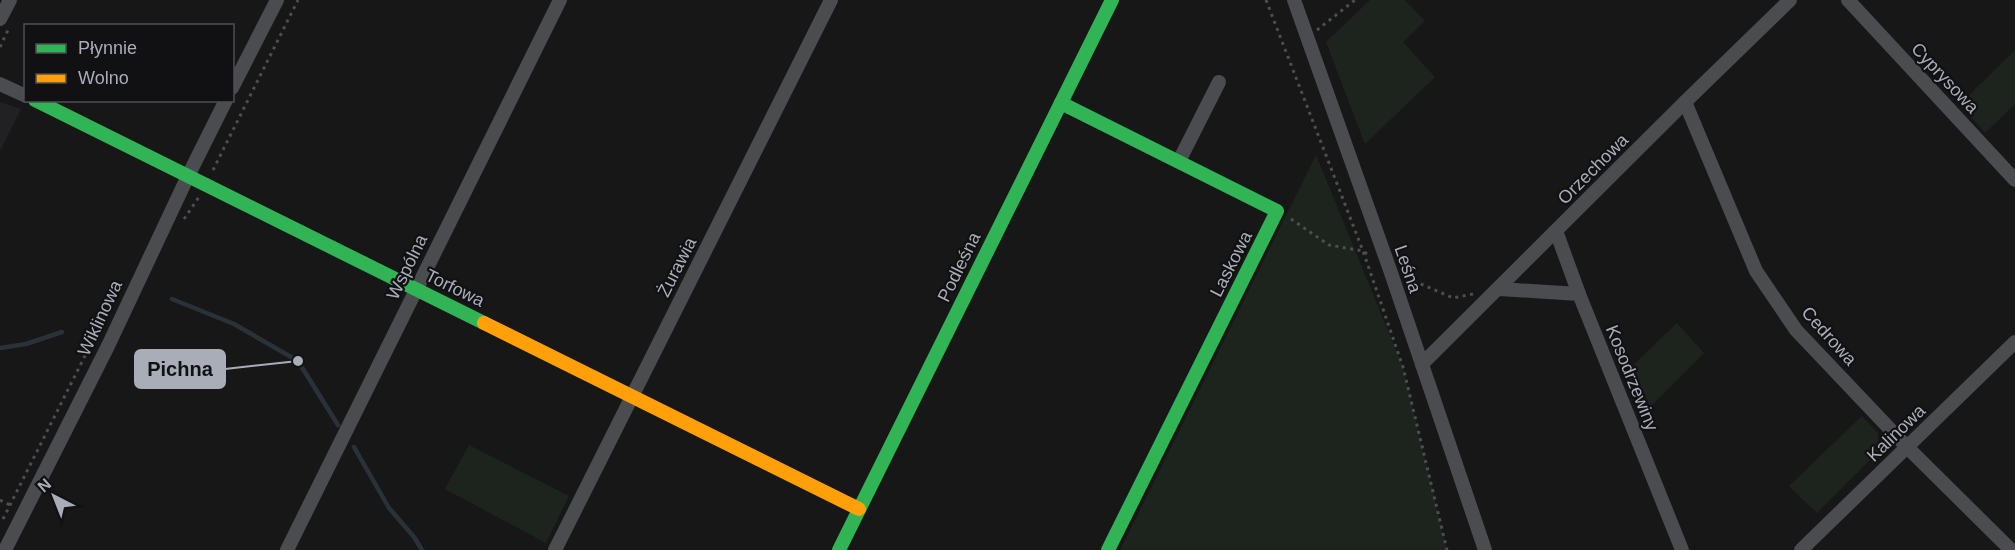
<svg xmlns="http://www.w3.org/2000/svg" width="2015" height="550" viewBox="0 0 2015 550" font-family="Arial,sans-serif">
<style>
.built{fill:#212123}
.green{fill:#1d241e}
.lines{fill:none;stroke-linecap:round;stroke-linejoin:round}
.stream{stroke:#2a3239;stroke-width:4.5}
.path{stroke:#4d4e52;stroke-width:3;stroke-dasharray:3 4.5;stroke-linecap:butt}
.street{stroke:#4b4c50;stroke-width:14}
.fast{stroke:#30b455;stroke-width:14}
.slow{stroke:#ff9f0a;stroke-width:14}
.labels{text-anchor:middle;stroke-width:4.5;stroke-linejoin:round;paint-order:stroke}
.street-label{font-size:18px;fill:#a8adb8;stroke:#111113}
.leader{fill:none;stroke:#a8adb8;stroke-width:2}
.callout-dot{fill:#a8adb8;stroke:#111113;stroke-width:2}
.callout{fill:#a8adb8;stroke:#a8adb8;stroke-width:2}
.callout-label{font-size:20px;text-anchor:middle;font-weight:bold;fill:#111}
</style>
<rect width="100%" height="100%" fill="#171717"/>
<!-- built -->
<polygon class="built" points="0,102 21,109 0,151"/>
<!-- green -->
<g class="green">
<polygon points="1370,0 1405,0 1425,21 1403,42 1435,77 1365,144 1326,42"/>
<polygon points="2015,50 2015,104 1985,133 1960,104"/>
<polygon points="1316,155 1403,367 1447,550 1120,550"/>
<polygon points="1677,323 1704,353 1643,414 1626,372"/>
<polygon points="1862,416 1878,433 1878,452 1817,513 1789,486"/>
<polygon points="469,445 569,496 546,543 445,489"/>
</g>
<g class="lines">
<!-- stream -->
<g class="stream">
<polyline points="172,299 234,324 298,361 338,425"/>
<polyline points="0,348 26,344 62,332"/>
<polyline points="354,447 389,508 414,537 422,550"/>
</g>
<!-- path -->
<g class="path">
<polyline points="1266,0 1363,251 1403,367 1447,550"/>
<polyline points="1317,30 1355,0"/>
<polyline points="0,47 9,28"/>
<polyline points="213,170 298,0"/>
<polyline points="184,219 199,197"/>
<polyline points="1291,219 1329,245 1363,251 1370,256"/>
<polyline points="1407,278 1453,298 1473,294"/>
<polyline points="0,500 12,506"/>
<polyline points="3,519 112,302"/>
</g>
<!-- street -->
<g class="street">
<polyline points="1294,0 1390,270 1485,550"/>
<polyline points="1848,0 2015,180"/>
<polyline points="0,19 10,0"/>
<polyline points="0,84 26,96"/>
<polyline points="232,88 277,0"/>
<polyline points="1685,102 1756,271 1796,330 1907,447 2011,550"/>
<polyline points="1179,161 1219,82"/>
<polyline points="1556,231 1579,294"/>
<polyline points="1499,289 1579,294 1682,550"/>
<polyline points="1422,364 1685,102 1790,0"/>
<polyline points="5,550 108,346 188,176 226,100"/>
<polyline points="287,550 560,0"/>
<polyline points="555,550 831,0"/>
<polyline points="1801,550 2015,342"/>
</g>
<!-- fast -->
<g class="fast">
<polyline points="35,100 484,323"/>
<polyline points="1061,103 1277,211 1108,550"/>
<polyline points="839,550 1112,0"/>
</g>
<!-- slow -->
<polyline class="slow" points="484,323 859,509"/>
</g>
<g class="labels">
<!-- street labels -->
<g class="street-label">
<text transform="translate(1945 78) rotate(47)" y="6">Cyprysowa</text>
<text transform="translate(1593 169) rotate(-45)" y="6">Orzechowa</text>
<text transform="translate(1231 264) rotate(-63)" y="6">Laskowa</text>
<text transform="translate(407 267) rotate(-64)" y="6">Wspólna</text>
<text transform="translate(677 267) rotate(-63)" y="6">Żurawia</text>
<text transform="translate(959 267) rotate(-64)" y="6">Podleśna</text>
<text transform="translate(1408 269) rotate(71)" y="6">Leśna</text>
<text transform="translate(455 288) rotate(26)" y="6">Torfowa</text>
<text transform="translate(100 318) rotate(-65)" y="6">Wiklinowa</text>
<text transform="translate(1829 336) rotate(48)" y="6">Cedrowa</text>
<text transform="translate(1632 378) rotate(68)" y="6">Kosodrzewiny</text>
<text transform="translate(1896 433) rotate(-44)" y="6">Kalinowa</text>
</g>
</g>
<!-- callouts -->
<path class="leader" d="M298 361L225 369"/>
<circle class="callout-dot" cx="298" cy="361" r="6"/>
<rect class="callout" x="135" y="350" width="90" height="38" rx="6"/>
<g class="callout-label">
<text x="180" y="376">Pichna</text>
</g>
<!-- legend -->
<rect x="24" y="24" width="210" height="78" fill="#111113" stroke="#4d4f55" stroke-width="1.5"/>
<rect x="36" y="44" width="30" height="9" fill="#30b455" stroke="#4d4f55" stroke-width="1.5"/>
<text x="78" y="54" font-size="18" fill="#a8adb8">Płynnie</text>
<rect x="36" y="74" width="30" height="9" fill="#ff9f0a" stroke="#4d4f55" stroke-width="1.5"/>
<text x="78" y="84" font-size="18" fill="#a8adb8">Wolno</text>
<!-- north arrow -->
<g transform="translate(54 496) rotate(318)" stroke="#111113" stroke-width="4.5" paint-order="stroke">
<path d="M0-4.5L10 22L0 15L-10 22Z" fill="#a8adb8"/>
<text y="-9" font-size="16" font-weight="bold" text-anchor="middle" fill="#a8adb8">N</text>
</g>
</svg>
